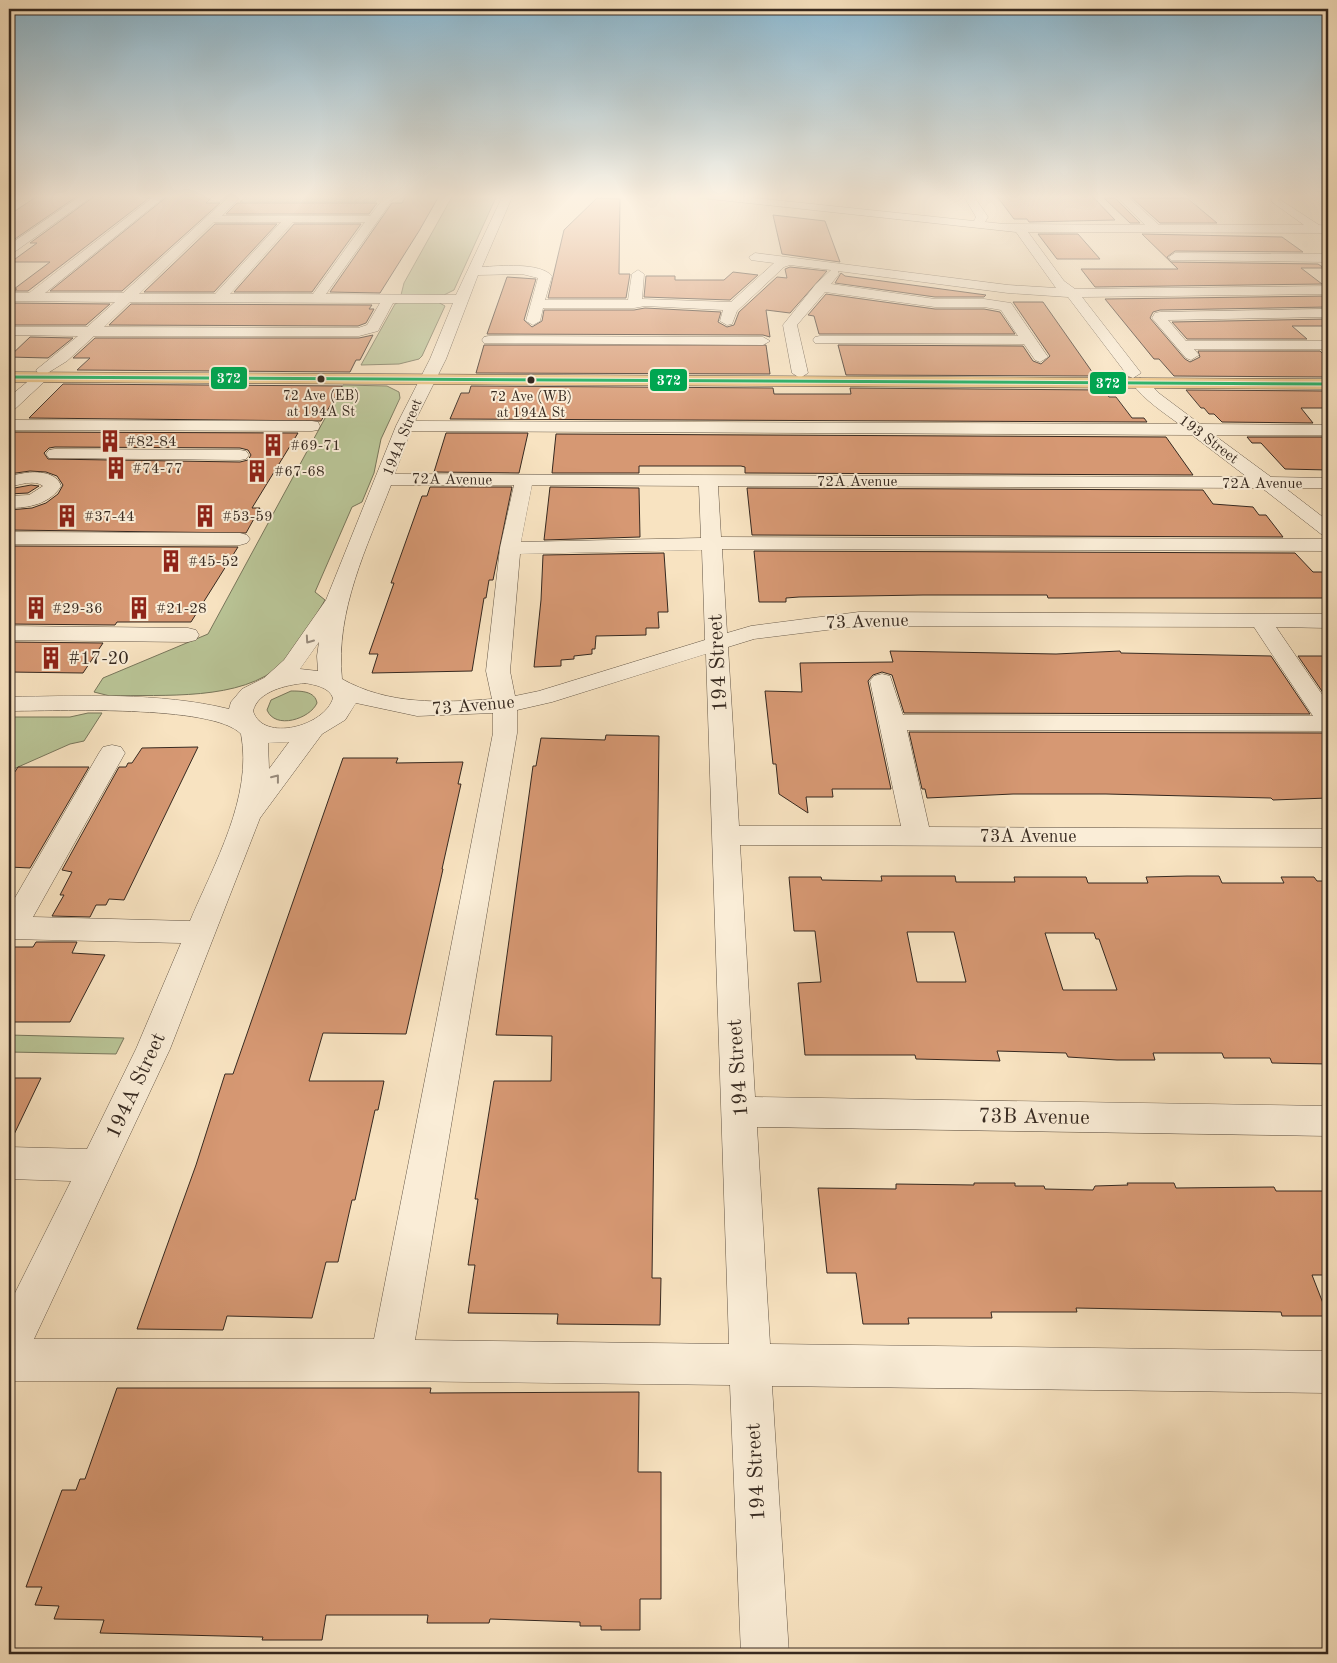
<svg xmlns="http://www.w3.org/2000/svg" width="1337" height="1663" viewBox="0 0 1337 1663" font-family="'Old Standard TT',serif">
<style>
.green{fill:#b9c496;stroke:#78765b}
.building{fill:#d69873;stroke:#362920;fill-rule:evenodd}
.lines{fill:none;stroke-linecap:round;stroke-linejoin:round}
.minor-casing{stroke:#665848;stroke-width:1}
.major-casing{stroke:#362920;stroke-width:1}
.minor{fill:#faedd7;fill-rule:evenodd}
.major{fill:#ecc280;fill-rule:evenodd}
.bus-1-casing{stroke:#faedd7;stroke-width:5}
.bus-1{stroke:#00a651;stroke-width:3}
.oneway{stroke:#988b7c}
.bus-dot{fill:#362920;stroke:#faedd7;stroke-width:2}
.labels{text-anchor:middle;stroke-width:4;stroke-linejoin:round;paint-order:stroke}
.far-bus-label{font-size:14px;fill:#362920;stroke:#faedd7}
.far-street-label{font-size:15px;fill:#362920;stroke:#faedd7}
.far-poi-label{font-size:15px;fill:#362920;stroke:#faedd7;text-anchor:start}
.street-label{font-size:18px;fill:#362920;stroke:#faedd7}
.poi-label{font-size:18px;fill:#362920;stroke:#faedd7;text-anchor:start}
.near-street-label{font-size:21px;fill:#362920;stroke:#faedd7}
.line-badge{stroke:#faedd7;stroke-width:2}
.badge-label{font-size:14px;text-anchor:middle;font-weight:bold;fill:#fff}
</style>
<rect width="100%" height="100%" fill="#f8e3c1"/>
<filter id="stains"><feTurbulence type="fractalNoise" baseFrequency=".004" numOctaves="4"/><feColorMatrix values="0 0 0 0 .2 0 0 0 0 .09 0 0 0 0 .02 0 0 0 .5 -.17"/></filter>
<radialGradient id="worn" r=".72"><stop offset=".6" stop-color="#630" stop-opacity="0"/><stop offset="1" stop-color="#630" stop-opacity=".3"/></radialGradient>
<!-- green -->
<g class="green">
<polygon points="248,195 381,195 375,202 240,202"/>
<polygon points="453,195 497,195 454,290 444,295 401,295 404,283"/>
<polygon points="399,302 438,302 445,306 422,356 419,359 399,364 361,365 395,304"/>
<path d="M343,385L387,386L399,392L400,398L381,439L374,473L362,502L352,507L315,592L325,600C312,621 300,647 282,664C241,702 163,694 110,696L94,692L103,678L208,634Z"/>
<path d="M291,691C301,691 315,691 317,703C310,719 275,730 267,710L271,700Z"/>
<polygon points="88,713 102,713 84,741 70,744 9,771 9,717 70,717"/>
<polygon points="9,1035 124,1038 116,1054 9,1052"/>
</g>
<!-- building -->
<g class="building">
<polygon points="39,195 79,195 9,243 9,215"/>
<polygon points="96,195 153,195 28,291 14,291 17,289 14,289 50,262 11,262 37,243 30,243"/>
<polygon points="169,195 214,195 206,203 220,203 122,291 50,291"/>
<polygon points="407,195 438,195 439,196 419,231 380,293 330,292 392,203 402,203"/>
<polygon points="996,195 1091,195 1115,220 1029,222 1027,219 1014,219"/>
<polygon points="597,198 620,199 619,274 630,274 626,298 548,298 564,230"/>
<polygon points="1104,198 1115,198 1140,223 1130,223"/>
<polygon points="1132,198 1187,198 1217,223 1160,223"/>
<polygon points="237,203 377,203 369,214 226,214"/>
<polygon points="773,215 825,221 840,262 782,254"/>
<polygon points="215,224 277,224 214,292 144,292"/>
<polygon points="294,224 361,224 312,292 234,292"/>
<polygon points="1038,234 1078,234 1100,259 1057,259"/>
<polygon points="1142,234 1282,237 1303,252 1175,251 1167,257 1171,262 1318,264 1324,268 1301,268 1322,284 1095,287 1081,269 1178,269"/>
<polygon points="790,267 827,271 790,313 766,310 770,337 763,335 487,334 507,277 536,279 524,320 532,327 542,321 544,310 634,310 645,308 721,312 718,322 727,327 734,325 739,312 777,277 787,278 785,269"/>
<polygon points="733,272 758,275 730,300 644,297 646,276 675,276 675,280 724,280"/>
<polygon points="841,273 845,276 986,295 984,297 935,297 835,283"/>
<polygon points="826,294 935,309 984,309 1000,312 1015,334 819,334 814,316 808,315"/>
<polygon points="1328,296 1328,307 1160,310 1153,312 1150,318 1185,359 1190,362 1200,357 1198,351 1320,351 1328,359 1328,377 1174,376 1159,359 1154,359 1105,299"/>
<polygon points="1013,302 1043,302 1095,376 846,375 838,345 1023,346 1033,361 1041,364 1050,356"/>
<polygon points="9,303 110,304 86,325 9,325"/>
<polygon points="131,304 372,305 369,309 374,309 366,323 358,326 109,325"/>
<polygon points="1328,319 1328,326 1292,326 1307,339 1187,339 1172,322"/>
<polygon points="373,335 360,360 356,360 350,372 77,370 90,358 73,358 95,338 359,338"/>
<polygon points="30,337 73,338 48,358 9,357"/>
<polygon points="484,345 766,345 770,374 476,373"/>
<polygon points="63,384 342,386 321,421 29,418"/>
<polygon points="471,386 773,388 774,394 851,394 850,388 1104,390 1109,397 1116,397 1132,418 1144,418 1147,422 450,419 461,393 469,393"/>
<polygon points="1186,390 1328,391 1328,408 1301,408 1313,423 1222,422 1214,414 1209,414 1204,408 1201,408"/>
<path d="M14,432L298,433L252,508H260L246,533L9,530V510L32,508L46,503L58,494L63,485L57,476L46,472L30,471L9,474V437ZM55,447L240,448L248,450L251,455L248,460L240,462L48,459L44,453L49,448Z"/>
<polygon points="446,433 528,433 519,473 434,472"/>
<polygon points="556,434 1166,437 1193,475 745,473 745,467 741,466 639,466 639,473 552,473"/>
<polygon points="1247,437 1326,437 1328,439 1328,470 1285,469 1261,443 1252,443"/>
<polygon points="31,485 39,486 28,493 9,494 9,489"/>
<polygon points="430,487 512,487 493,580 489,580 486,598 484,598 472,671 372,673 378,654 369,654 394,583 391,583 422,496 427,496"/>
<polygon points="550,487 639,488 640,537 544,540"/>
<polygon points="747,488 1203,490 1213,504 1253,507 1259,515 1266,515 1283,537 752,535"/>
<polygon points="9,546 238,547 191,622 117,622 115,625 9,624"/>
<polygon points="754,551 1295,553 1313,572 1328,572 1328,598 1048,598 1047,595 923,595 799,597 786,598 786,602 759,602"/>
<polygon points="664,553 668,612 658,612 659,628 646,628 646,635 596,636 595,649 592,649 592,654 574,656 574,659 561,660 561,666 534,667 541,600 543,555"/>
<polygon points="9,642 103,643 83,673 9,672"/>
<polygon points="890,651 1056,654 1120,651 1121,653 1271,656 1310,714 904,713 892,675 882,672 873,675 868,681 891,789 832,789 833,797 806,797 808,813 779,794 776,764 773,764 765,691 802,692 800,663 893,662"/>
<polygon points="1298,656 1328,656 1328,700"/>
<polygon points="909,732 1328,733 1328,798 1273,800 1271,798 1106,794 1013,794 927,798 925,789 922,789"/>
<polygon points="606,735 659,736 652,1278 661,1278 660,1325 557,1324 558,1314 468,1313 475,1265 468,1265 478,1199 475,1199 494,1081 551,1081 552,1036 496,1035 533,766 536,766 541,738 605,740"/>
<polygon points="198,747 124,900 109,899 106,905 96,905 90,917 52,916 64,895 60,895 72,872 62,870 119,767 126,767 128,763 132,763 142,748"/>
<polygon points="343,758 398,758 396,763 463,762 458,784 461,784 442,869 443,869 406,1034 323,1033 309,1081 384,1081 378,1110 375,1110 355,1200 352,1200 338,1262 326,1262 312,1318 227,1316 223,1330 137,1329 196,1165 225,1074 233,1074"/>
<polygon points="18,767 89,767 30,868 9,867 9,781"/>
<path d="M881,876H955L956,882H1015L1014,877H1086L1088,883H1148L1146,877L1187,876H1219L1222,883H1284L1281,877H1314L1317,881H1328V1064L1272,1063L1270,1058H1224L1222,1053H1153L1155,1060H1117L1068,1057L1066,1053L997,1051L1000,1061L916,1059L915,1055H805L798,983L821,982L815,931H794L789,877H821L822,880L882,881ZM907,932H954L966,982H917ZM1045,933H1094L1096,939H1099L1117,990H1063Z"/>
<polygon points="36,942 77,942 72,953 105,955 70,1022 9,1022 9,947 33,947"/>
<polygon points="9,1078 41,1078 9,1145"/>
<polygon points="974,1183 1015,1183 1015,1186 1044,1186 1045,1189 1093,1190 1095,1186 1128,1185 1127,1183 1174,1183 1176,1188 1274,1187 1276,1191 1328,1191 1328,1275 1312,1275 1328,1316 1282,1316 1281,1312 1076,1308 1077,1312 991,1312 992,1318 908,1318 909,1324 863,1324 856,1273 827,1273 818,1188 896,1189 896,1184 974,1185"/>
<polygon points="117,1388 431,1388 430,1393 639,1392 638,1472 661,1472 661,1599 640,1599 640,1630 601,1630 601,1626 580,1626 580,1622 490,1619 489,1623 427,1623 428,1615 326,1615 322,1640 262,1640 263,1637 100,1633 104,1620 54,1619 59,1606 35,1605 42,1587 26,1587 62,1490 76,1490 80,1479 85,1479"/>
</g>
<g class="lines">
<defs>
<g id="minor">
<polygon points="14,195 26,195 9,205 9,198"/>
<polygon points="82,195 94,195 13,253 9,254 9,245"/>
<path d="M156,195H167L45,293H123L231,195H242L222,216H370L386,195H396L326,294L456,295L503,195H513L482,267C499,266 540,262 552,276L545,300H628L632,274L638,270L644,274L642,299L731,302L774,263L751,260L749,257L755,253L1008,285L1056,288L1016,232L701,198L696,195H727L974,221L976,217L963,195H973L988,217L985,222L1004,224L1145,225L1115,195H1126L1159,225H1304L1272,202V198L1276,197L1319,225L1328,226V233L1028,232L1064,281L1075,289L1328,286V294L1082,297L1141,373L1133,378L1128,376L1068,297L1008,293L838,271L839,274L831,284L935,299H984L1011,303L1048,357L1040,362L1035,360L1024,344L815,343L813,340L815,337L820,336H1018L1001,310L984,307H935L825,292L797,325L808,373L800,378L792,373L783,325L816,284L831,270L790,265L784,267L737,311L732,324L727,325L720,321L723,310L645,306L634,308H543L540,321L533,325L526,321L538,278L522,274L478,275L446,359L415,421L1179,424C1163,412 1144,400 1132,383L1140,378L1146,380L1160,394L1200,424L1328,425V435H1214L1271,477L1328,478V488H1285L1328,521V536L1321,534L1262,488L718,486L721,537L1328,539V551L722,549L727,633L751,626L859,612L1328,614V628L1276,627L1328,703V731L907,730L929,827L1328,829V847L740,845L755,1097L1328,1106V1136L757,1127L770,1344L1328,1351V1393L772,1386L789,1654H741L730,1385L391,1381H9V1305L71,1181L9,1179V1147L87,1149L136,1049L181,943L9,939V908L99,753L103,747L112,745L121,747L125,753L33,917L190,921C214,864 253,797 241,734C213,704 54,711 9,711V697C79,696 160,692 229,709L231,702L242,689L264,678L284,660L326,600L396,426L430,359L453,303H393L378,331L359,336H94L67,361L46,374L48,377L46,380L15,409L9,411V397L38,373L36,370L78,336L9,335V327H87L115,302L9,301V293H29ZM214,222H281L215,294H139ZM293,222H365L313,294H230ZM130,302L380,303L367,325L358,328L104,327ZM411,431L1192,435L1247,477L395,474ZM391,485H514L500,548L486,671L492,699C441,703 388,705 342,679C335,611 367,547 391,485ZM532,485L699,486L701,538L521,542ZM702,550L705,640L539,691L515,696L510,671L520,554ZM859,626L1254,627L1313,716L903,715L890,676L882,674L874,676L870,681L901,826H739L728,647L754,639ZM319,642L317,656L318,671L300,669ZM706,654L729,1344L415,1340L517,733V710L552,702ZM305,683C315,685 329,687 333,698C325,726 263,743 253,711C258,691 286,685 305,683ZM356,703L417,716L493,713V733L374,1339H34L170,1049L260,818L322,734L345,720ZM289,742L269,769L268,743Z"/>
<polygon points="1175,253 1328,254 1328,262 1171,260 1169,257"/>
<polygon points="1328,309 1328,317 1168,320 1186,341 1328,341 1328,349 1194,349 1199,355 1191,360 1186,358 1152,318 1155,313 1160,312"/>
<polygon points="489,336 763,337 770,341 763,345 484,343 482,340 484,337"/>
<polygon points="9,420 312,421 318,422 320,426 318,430 312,431 9,430"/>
<polygon points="55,449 240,450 246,451 249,455 246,459 240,460 49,458 46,454 49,450"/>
<path d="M25,473C37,471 57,472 61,486C50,504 29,508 9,508V496L29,495L43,486C34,479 19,485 9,487V476Z"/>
<polygon points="9,532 240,533 247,535 250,539 247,543 240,545 9,544"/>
<polygon points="9,626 188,628 196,630 199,635 196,640 188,642 9,640"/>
</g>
<polygon id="major" points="9,372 1328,379 1328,389 9,382"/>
</defs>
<!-- minor casing -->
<use href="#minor" class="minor-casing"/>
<!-- major casing -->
<use href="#major" class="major-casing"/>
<!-- minor -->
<use href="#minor" class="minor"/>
<!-- major -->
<use href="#major" class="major"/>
<defs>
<polyline id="bus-1" points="9,377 1328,384"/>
</defs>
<!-- bus-1 casing -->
<use href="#bus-1" class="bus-1-casing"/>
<!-- bus-1 -->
<use href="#bus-1" class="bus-1"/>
</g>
<!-- one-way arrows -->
<defs><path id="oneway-chevron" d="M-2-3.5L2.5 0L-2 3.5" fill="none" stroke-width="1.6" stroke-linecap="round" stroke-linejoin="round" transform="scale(1.25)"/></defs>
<g class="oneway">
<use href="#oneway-chevron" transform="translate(309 640) rotate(125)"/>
<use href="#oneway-chevron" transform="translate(276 778) rotate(-52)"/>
</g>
<!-- sky -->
<linearGradient id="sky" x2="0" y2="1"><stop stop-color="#8ab8d1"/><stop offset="0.46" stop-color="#fcf2e3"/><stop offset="1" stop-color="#fcf2e3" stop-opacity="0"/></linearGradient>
<rect width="1337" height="427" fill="url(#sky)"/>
<!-- icons -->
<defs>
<symbol id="building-bare" viewBox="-9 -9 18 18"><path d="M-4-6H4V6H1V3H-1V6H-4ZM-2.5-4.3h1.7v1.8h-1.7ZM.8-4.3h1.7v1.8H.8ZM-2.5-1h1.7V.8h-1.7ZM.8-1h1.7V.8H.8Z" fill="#8f2418" stroke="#faedd7" stroke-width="2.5" paint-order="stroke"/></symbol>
</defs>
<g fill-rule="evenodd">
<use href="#building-bare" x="94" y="425" width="32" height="32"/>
<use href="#building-bare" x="257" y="429" width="32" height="32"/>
<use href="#building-bare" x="100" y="452" width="32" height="32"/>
<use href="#building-bare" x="241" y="455" width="32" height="32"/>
<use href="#building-bare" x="51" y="500" width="32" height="32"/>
<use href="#building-bare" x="189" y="500" width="32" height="32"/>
<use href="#building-bare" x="155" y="545" width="32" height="32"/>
<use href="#building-bare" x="20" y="592" width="32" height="32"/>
<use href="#building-bare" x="123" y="592" width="32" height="32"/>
<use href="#building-bare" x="35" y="642" width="32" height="32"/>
</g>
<!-- markers -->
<g class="bus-dot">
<circle cx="321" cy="379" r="4.5"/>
<circle cx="531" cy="380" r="4.5"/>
</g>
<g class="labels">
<!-- far-bus labels -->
<g class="far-bus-label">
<text x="321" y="400">72 Ave (EB)<tspan x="321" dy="16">at 194A St</tspan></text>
<text x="531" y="401">72 Ave (WB)<tspan x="531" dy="16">at 194A St</tspan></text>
</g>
<!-- far-street labels -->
<g class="far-street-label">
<text transform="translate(402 437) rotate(-68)" y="5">194A Street</text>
<text transform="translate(1209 439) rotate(37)" y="5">193 Street</text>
<text transform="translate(452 479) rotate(1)" y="5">72A Avenue</text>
<text x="857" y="486">72A Avenue</text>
<text x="1262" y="488">72A Avenue</text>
</g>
<!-- far-poi labels -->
<g class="far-poi-label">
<text x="126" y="446">#82-84</text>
<text x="290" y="450">#69-71</text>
<text x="132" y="473">#74-77</text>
<text x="274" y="476">#67-68</text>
<text x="84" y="521">#37-44</text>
<text x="222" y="521">#53-59</text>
<text x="188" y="566">#45-52</text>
<text x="52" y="613">#29-36</text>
<text x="156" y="613">#21-28</text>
</g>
<!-- street labels -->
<g class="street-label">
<text transform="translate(867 621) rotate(-2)" y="6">73 Avenue</text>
<text transform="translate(473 705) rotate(-5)" y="6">73 Avenue</text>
<text x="1028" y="842">73A Avenue</text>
</g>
<!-- poi labels -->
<g class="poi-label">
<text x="68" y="664">#17-20</text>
</g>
<!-- near-street labels -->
<g class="near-street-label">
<text transform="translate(717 663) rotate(-93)" y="7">194 Street</text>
<text transform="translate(737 1068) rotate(-94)" y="7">194 Street</text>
<text transform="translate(135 1085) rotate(-65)" y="7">194A Street</text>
<text transform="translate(1034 1116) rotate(1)" y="7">73B Avenue</text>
<text transform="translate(755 1472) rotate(-93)" y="7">194 Street</text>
</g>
</g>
<g class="line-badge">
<rect x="210" y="366" width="38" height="24" rx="5" fill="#00a651"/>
<rect x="649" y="368" width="39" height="24" rx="5" fill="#00a651"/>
<rect x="1089" y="371" width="38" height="24" rx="5" fill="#00a651"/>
</g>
<g class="badge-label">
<text x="229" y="383">372</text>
<text x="669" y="385">372</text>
<text x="1108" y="388">372</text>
</g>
<!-- margin -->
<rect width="1337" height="1663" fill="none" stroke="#f8e3c1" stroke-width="30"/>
<rect x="10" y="10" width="1317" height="1643" fill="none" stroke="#362920" stroke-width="2.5"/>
<rect x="15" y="15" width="1307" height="1633" fill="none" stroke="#362920"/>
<rect width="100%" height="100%" filter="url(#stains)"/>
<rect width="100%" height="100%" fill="url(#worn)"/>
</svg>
